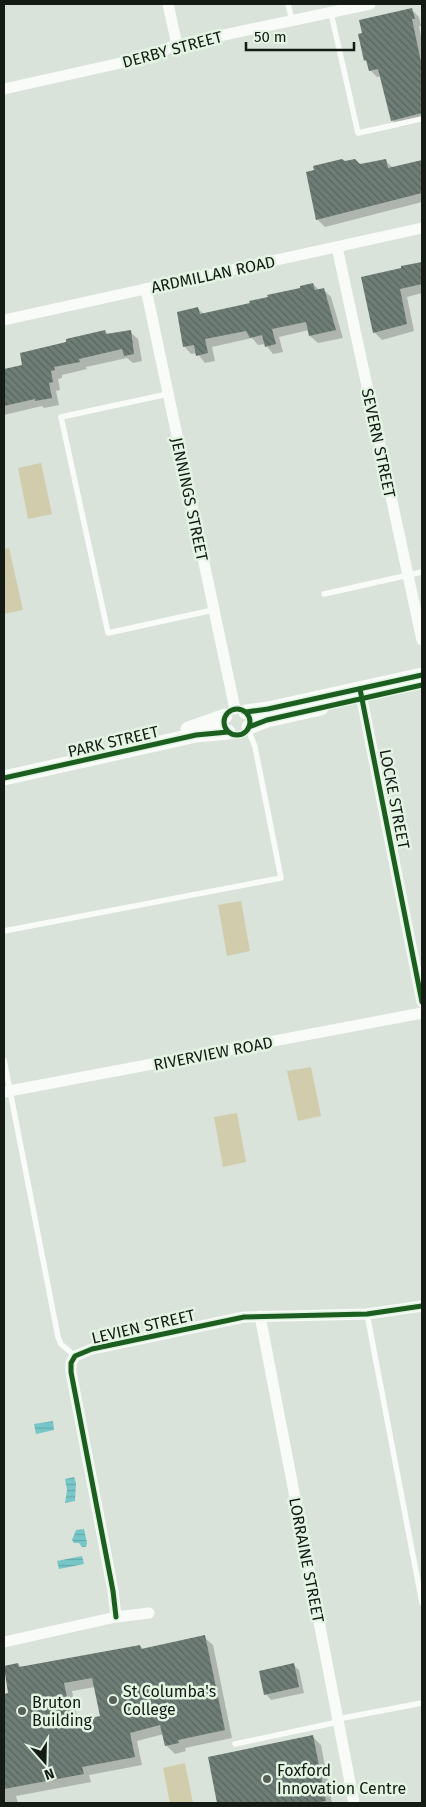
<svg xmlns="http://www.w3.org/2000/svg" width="426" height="1807" viewBox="0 0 426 1807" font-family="'Fira Sans',sans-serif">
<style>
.pitch{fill:#d1ccab}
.water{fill:url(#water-rules)}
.shadow{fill:#0003;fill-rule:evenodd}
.building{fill:url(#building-back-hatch);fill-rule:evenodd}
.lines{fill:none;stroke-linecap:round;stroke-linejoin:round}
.service{stroke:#f9fbf9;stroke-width:5.5}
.minor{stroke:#f9fbf9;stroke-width:11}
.tertiary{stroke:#f9fbf9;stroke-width:15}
.cycleway-casing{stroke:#e3f4e3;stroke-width:8}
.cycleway{stroke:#1b5e20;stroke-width:5}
.poi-dot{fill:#596059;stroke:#e3f4e3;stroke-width:2}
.labels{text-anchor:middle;stroke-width:5;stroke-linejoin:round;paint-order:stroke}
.street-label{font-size:16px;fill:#141a14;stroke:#e3f4e3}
.poi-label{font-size:16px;fill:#141a14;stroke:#e3f4e3;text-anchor:start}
</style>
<defs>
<pattern id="water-rules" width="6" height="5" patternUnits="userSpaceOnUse" patternTransform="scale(1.25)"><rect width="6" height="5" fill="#77c7c8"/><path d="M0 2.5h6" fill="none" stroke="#66aaab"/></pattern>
<pattern id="building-back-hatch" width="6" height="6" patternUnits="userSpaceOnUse" patternTransform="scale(1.25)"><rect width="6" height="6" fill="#6e7d76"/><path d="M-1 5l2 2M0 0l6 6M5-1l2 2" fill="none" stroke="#596660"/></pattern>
</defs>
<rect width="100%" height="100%" fill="#d9e3da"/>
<!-- pitch -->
<g class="pitch">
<polygon points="41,463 52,514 28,519 18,468"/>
<polygon points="9,548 23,610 4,614 4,549"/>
<polygon points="241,901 250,951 227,956 218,905"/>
<polygon points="311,1067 321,1116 298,1121 287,1071"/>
<polygon points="237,1113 246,1162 223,1167 214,1117"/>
<polygon points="185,1763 193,1803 170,1803 163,1768"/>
</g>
<!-- water -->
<g class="water">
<polygon points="53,1421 54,1430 36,1434 34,1424"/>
<polygon points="74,1477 76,1483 75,1501 65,1503 67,1490 65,1479"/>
<polygon points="84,1529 87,1543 86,1547 82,1547 79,1543 74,1543 72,1540 76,1530"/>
<polygon points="82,1556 84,1564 59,1569 57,1561"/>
</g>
<!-- shadow -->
<g class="shadow">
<polygon points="412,10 419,17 421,26 419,26 422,43 422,122 399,127 392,120 381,76 377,77 370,70 369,63 365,60"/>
<polygon points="385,160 393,168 422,162 422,202 325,227 317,219 360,166"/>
<polygon points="422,263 422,293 407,297 414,331 382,340 374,332 403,269 402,267"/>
<polygon points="313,284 319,290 323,289 331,297 343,338 318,343 310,336 309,330 279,337 283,352 273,354 265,344 258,345 252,338 212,347 215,361 205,363 197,353 191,354 184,346 198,309 204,314 251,304"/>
<polygon points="105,331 109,335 130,332 138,339 142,361 133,363 127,358 86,367 87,369 62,375 62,378 58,379 60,390 56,391 59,405 44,408 42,406 4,415 4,370 24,366 68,343"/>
<path d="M204,1637L213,1645L232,1738L185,1748L186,1751L175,1754L166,1745L164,1734L137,1741L142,1765L89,1775L91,1782L16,1796L18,1803H4V1695L9,1694L4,1667L18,1664L22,1668L140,1646L144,1650ZM95,1687L101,1717L78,1722L72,1691Z"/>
<polygon points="293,1665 299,1670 304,1693 271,1700 266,1694"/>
<polygon points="312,1736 321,1745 332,1803 218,1803 209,1758"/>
</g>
<!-- building -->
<g class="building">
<polygon points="412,8 415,19 412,19 422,67 422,113 391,121 378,69 369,71 366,60 364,61 358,34 362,33 359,20"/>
<polygon points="342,159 345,161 355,159 360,164 386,159 388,168 422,160 422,193 316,220 306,172 314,170 313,166"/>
<polygon points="422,262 422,284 400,289 407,324 373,333 361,277 401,268 401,266"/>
<polygon points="313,283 315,290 324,288 336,330 309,336 306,322 272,329 276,344 265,347 262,335 250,338 246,331 205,339 208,353 196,356 194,345 183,347 177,312 198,307 200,314 250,303 249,301 268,297 267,295 300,288 300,286"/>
<polygon points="105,330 106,334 131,330 134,354 124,356 122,349 79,359 80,362 54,367 55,370 51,371 53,382 49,383 52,398 35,401 35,399 4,406 4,369 22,365 20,353 66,342 66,339"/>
<path d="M205,1635L225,1730L178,1740L179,1743L165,1746L160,1725L130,1733L135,1757L82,1767L84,1774L4,1789V1694L8,1693L4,1666L18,1663L19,1667L140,1645L141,1649ZM92,1678L100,1716L72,1722L64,1683Z"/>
<polygon points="294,1663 299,1687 264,1695 259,1671"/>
<polygon points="313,1735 326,1801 314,1803 217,1803 208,1757"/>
</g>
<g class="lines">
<!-- service -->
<g class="service">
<polyline points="288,4 292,21"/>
<polyline points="331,13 358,133 422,119"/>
<polyline points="168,394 61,417 108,633 213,610"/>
<polyline points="324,594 422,572"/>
<polyline points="4,931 281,878 255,747 248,729"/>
<polyline points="4,1060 58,1337 61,1344 75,1356"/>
<polyline points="367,1314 422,1603"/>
<polyline points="338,1719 422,1703"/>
<polyline points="235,1744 338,1722"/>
</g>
<!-- minor -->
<g class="minor">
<polyline points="168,4 177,45"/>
<polyline points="4,89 134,60 177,45 370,4"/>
<polyline points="337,247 422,640"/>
<polyline points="146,289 235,709"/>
<polyline points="4,320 422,228"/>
<polyline points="360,689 422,1002"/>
<polyline points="4,1092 422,1013"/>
<polyline points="260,1316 354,1803"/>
<polyline points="116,1617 113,1591 71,1372 71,1363 75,1356 92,1349 244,1317 367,1314 422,1306"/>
<polyline points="4,1642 116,1617 149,1613"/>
</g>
<!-- tertiary -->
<g class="tertiary">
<polyline points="246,712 268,709 422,675"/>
<polyline points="249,727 267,720 321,708"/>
<polyline points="188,729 225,716"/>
<polyline points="4,778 196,735 228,732"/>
</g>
<defs>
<g id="cycleway">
<polyline points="360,689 422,1002"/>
<circle cx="237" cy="722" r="13"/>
<polyline points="246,712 268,709 422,675"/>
<polyline points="249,727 267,720 422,685"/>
<polyline points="4,778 196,735 228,732"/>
<polyline points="116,1617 113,1591 71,1372 71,1363 75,1356 92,1349 244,1317 367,1314 422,1306"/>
</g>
</defs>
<!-- cycleway casing -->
<use href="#cycleway" class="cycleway-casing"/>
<!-- cycleway -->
<use href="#cycleway" class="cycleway"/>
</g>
<!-- markers -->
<g class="poi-dot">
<circle cx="113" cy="1700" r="5"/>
<circle cx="22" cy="1711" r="5"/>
<circle cx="267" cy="1779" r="5"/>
</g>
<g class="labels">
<!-- street labels -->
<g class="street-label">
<text transform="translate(172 49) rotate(-15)" y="6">DERBY STREET</text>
<text transform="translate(213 274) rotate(-12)" y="6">ARDMILLAN ROAD</text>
<text transform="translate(379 443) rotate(78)" y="6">SEVERN STREET</text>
<text transform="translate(190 499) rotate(78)" y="6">JENNINGS STREET</text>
<text transform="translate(113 741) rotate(-13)" y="6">PARK STREET</text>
<text transform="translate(395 799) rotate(79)" y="6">LOCKE STREET</text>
<text transform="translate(213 1053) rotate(-11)" y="6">RIVERVIEW ROAD</text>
<text transform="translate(143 1326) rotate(-13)" y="6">LEVIEN STREET</text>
<text transform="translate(307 1560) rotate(79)" y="6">LORRAINE STREET</text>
</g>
<!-- poi labels -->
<g class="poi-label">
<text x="123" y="1697">St Columba's<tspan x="123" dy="18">College</tspan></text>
<text x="32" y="1708">Bruton<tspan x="32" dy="18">Building</tspan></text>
<text x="277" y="1776">Foxford<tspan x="277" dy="18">Innovation Centre</tspan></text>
</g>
</g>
<!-- border -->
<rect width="426" height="1807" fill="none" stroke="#141a14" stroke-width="10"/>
<!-- north arrow -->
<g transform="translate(45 1762) rotate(160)" stroke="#e3f4e3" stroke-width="4" paint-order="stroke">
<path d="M0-4L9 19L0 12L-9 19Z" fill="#141a14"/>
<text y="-8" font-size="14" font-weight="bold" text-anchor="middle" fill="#141a14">N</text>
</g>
<!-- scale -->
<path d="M246 42v8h108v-8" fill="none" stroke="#141a14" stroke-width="2.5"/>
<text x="254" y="42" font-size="15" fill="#141a14" stroke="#e3f4e3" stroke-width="4" paint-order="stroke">50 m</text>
</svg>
